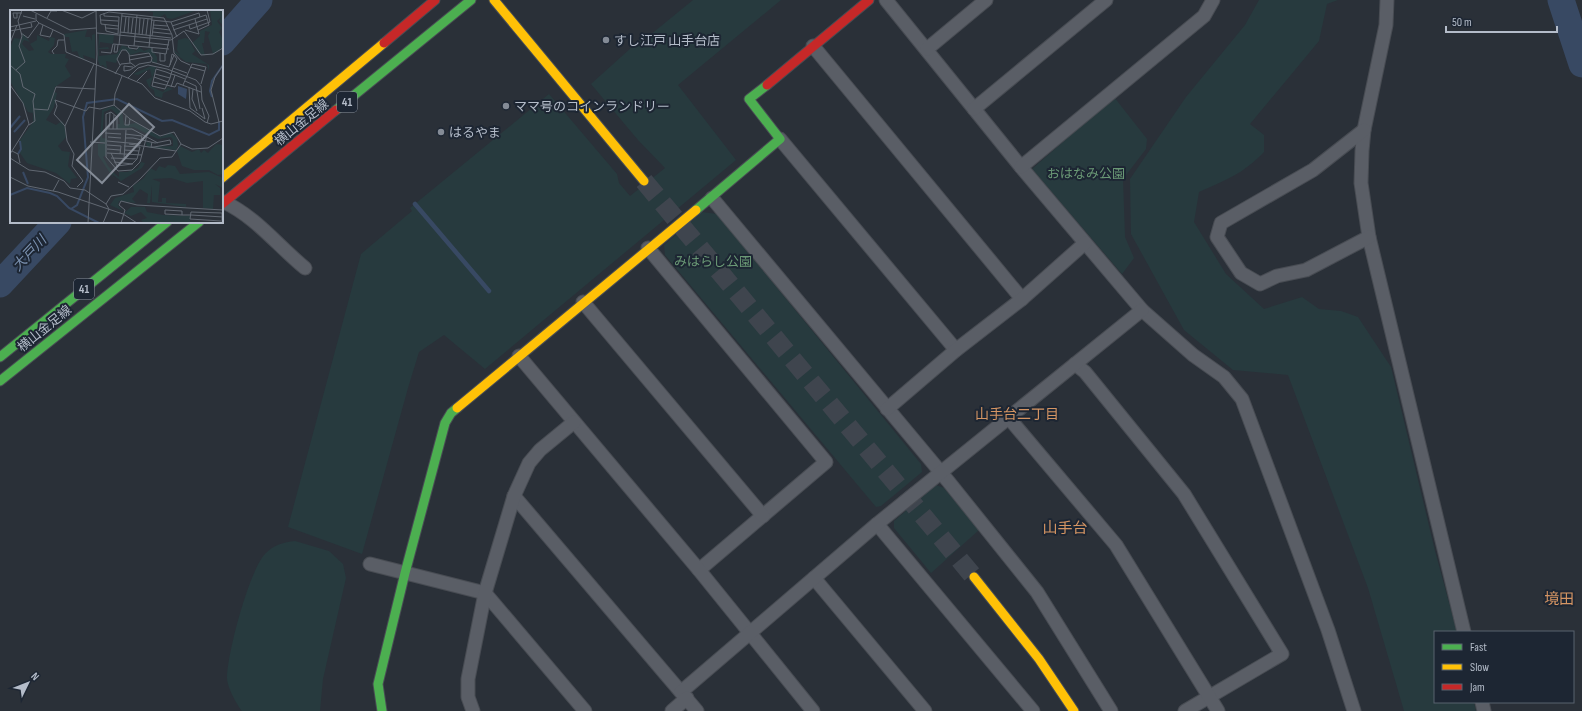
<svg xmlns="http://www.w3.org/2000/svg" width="1582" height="711" viewBox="0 0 1582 711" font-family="'Sofia Sans Condensed','Noto Sans JP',sans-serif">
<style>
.green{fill:#273a3e}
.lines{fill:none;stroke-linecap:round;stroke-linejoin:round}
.stream{stroke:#384963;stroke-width:4.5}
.river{stroke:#384963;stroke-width:27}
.secondary-tunnel{stroke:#3f454e;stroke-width:19;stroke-dasharray:19 10;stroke-linecap:butt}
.street-casing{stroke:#484c53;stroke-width:15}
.fast-casing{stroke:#484c53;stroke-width:11}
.slow-casing{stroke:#484c53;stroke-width:11}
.jam-casing{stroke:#484c53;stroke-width:11}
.street{stroke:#5a5e66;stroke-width:13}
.fast{stroke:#4caf50;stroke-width:9}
.slow{stroke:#ffc107;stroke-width:9}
.jam{stroke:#c62828;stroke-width:9}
.poi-dot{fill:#848b96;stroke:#1d2633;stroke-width:1.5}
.labels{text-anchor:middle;stroke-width:4;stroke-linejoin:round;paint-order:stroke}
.shield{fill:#1d2633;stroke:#878f9c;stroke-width:1}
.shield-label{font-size:12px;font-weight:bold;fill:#b4bcc9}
.poi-label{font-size:13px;fill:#b4bcc9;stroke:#1d2633;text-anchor:start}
.street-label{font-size:13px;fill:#b4bcc9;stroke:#1d2633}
.park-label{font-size:13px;fill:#6b9a76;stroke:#1d2633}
.water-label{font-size:14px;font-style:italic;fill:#7c92b1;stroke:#1d2633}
.neighbourhood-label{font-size:14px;fill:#d59563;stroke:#1d2633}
.quarter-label{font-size:15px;fill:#d59563;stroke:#1d2633}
.inset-river{fill:none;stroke:#384963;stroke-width:2}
.inset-road{fill:none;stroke:#616872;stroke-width:1}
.view{fill:#848b96;fill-opacity:0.15;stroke:#848b96;stroke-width:2}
.inset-edge{fill:none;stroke:#b4bcc9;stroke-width:2}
</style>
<rect width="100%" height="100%" fill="#2a3038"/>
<!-- green -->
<g class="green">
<polygon points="693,0 781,0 678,85 736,160 485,369 444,335 419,352 408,388 362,554 288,527 361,254 412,211 410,208 549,94 617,174 619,183 630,196 665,168 638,140 591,84 642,38 644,40"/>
<path d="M1259,0H1338L1327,4L1319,41L1250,124L1264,135V152C1243,174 1226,180 1199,192L1194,222L1226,274L1264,309L1302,297L1319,309L1341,311L1358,317L1391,367L1435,551L1457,632H1435V702H1474L1476,711H1404L1368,588L1288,375L1233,370L1184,330L1131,234L1130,179L1186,97L1245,25Z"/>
<polygon points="1114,97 1147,139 1146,149 1123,179 1125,237 1134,258 1122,274 1032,169"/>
<polygon points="702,212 717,214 921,464 922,472 881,506 876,507 665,255 664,245"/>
<polygon points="936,485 944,488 979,530 931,573 894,528 894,521"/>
<path d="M295,541L329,551L343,564L346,578L323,679L320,711H242C237,705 227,687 227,678C227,654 249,571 265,554C273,545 284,542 295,541Z"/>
</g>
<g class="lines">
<!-- stream -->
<polyline class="stream" points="415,204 489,291"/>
<!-- river -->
<g class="river">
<polyline points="1561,0 1582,64"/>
<polyline points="222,42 259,0"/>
<polyline points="0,284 58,222"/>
</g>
<!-- secondary-tunnel -->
<polyline class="secondary-tunnel" points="644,181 974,577"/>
<defs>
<g id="street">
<polyline points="886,0 1021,167 1142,310 1193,355 1224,377 1242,399 1328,630 1354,711"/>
<polyline points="1387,0 1386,25 1364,130 1362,151 1361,183 1369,237 1464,632"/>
<polyline points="813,46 1022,299"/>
<polyline points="927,49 986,0"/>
<polyline points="974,109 1106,0"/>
<polyline points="1364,130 1313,170 1221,223 1217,237 1241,273 1260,284 1277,276 1306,270 1369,237"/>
<polyline points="780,139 956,350"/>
<polyline points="1021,167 1204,16 1213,0"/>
<polyline points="712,198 948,481 1037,592 1111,711"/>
<path d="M224,202C256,217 278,246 305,268"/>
<polyline points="648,248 826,462 699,570"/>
<polyline points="583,302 763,516"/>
<polyline points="519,356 699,570 813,711"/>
<polyline points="1075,364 1085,372 1184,494 1282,654 1185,711"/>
<polyline points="887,409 956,350 1022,299 1085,243"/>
<polyline points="1008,417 1116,545 1218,711"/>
<polyline points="514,496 697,711"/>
<polyline points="877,524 1033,711"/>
<polyline points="370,564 485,593 585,711"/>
<polyline points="814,578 925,711"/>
<polyline points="681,692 877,524 1142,310"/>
<polyline points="1482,702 1484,711"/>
<polyline points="473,711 468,697 468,679 485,593 514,496 529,463 540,450 574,422"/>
<polyline points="672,711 687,698"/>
</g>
<g id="fast">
<polyline points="336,110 471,0"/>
<polyline points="696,210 780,139 749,99 767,85"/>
<polyline points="0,357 167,222"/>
<polyline points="0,381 199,222"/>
<polyline points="382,711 378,684 405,573 445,423 451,413 457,408"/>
</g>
<g id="slow">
<polyline points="494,0 644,181"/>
<polyline points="222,178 384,43"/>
<polyline points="457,408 696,210"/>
<polyline points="974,577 1039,659 1074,711"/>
</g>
<g id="jam">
<polyline points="384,43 435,0"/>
<polyline points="767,85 869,0"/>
<polyline points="222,204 336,110"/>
</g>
</defs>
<!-- street casing -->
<use href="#street" class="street-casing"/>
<!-- fast casing -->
<use href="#fast" class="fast-casing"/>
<!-- slow casing -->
<use href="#slow" class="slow-casing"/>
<!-- jam casing -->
<use href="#jam" class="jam-casing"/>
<!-- street -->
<use href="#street" class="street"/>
<!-- fast -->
<use href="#fast" class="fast"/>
<!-- slow -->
<use href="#slow" class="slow"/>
<!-- jam -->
<use href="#jam" class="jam"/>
</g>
<!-- markers -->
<g class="poi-dot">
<circle cx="606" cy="40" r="4"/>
<circle cx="506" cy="106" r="4"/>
<circle cx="441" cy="132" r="4"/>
</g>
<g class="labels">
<!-- shield labels -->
<g class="shield">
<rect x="337" y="92" width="20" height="20" rx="3"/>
<rect x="74" y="279" width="20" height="20" rx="3"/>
</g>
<g class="shield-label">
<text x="347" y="106">41</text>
<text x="84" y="293">41</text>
</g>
<!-- poi labels -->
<g class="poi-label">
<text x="614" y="45">すし江戸 山手台店</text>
<text x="514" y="111">ママ号のコインランドリー</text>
<text x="449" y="137">はるやま</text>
</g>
<!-- street labels -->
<g class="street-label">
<text transform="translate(301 122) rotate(-39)" y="5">横山金足線</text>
<text transform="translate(44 328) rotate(-39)" y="5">横山金足線</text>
</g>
<!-- park labels -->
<g class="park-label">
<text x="1086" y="178">おはなみ公園</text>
<text x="713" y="266">みはらし公園</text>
</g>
<!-- water labels -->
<g class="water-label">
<text transform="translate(29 253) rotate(-47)" y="5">大戸川</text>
</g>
<!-- neighbourhood labels -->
<g class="neighbourhood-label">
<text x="1017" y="419">山手台二丁目</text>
</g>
<!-- quarter labels -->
<g class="quarter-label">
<text x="1065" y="533">山手台</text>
<text x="1559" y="604">境田</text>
</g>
</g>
<!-- overview -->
<g transform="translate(10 10)">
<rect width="213" height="213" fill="#2a3038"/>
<path d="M128,0H187L162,9L157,8L155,4L150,7H143V2ZM200,0H213V15L209,11L211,7L207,11L212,18L209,22L213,30V38L203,44L198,26L200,22L195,21L194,33H192L195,46L188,43L182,33L190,26V21L202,15ZM77,20L75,27H80L82,31V25L85,24V49L73,45L74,49L70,48L67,41L62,42L59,27H55L54,24ZM13,23L20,32L14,30L12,34L19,41L24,40L20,34L27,30V25L39,31L40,27L45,28L44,35L38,42L41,44H56L55,48L59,49L55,56L61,66L45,77L44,82L47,83L44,97L36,110L46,115L52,111L55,116L56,127L48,136L52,141L60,142L58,156L67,168L61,169L60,174L46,163L17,153L10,143V130L23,112V103L18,102L0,71V38L4,28L11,29ZM89,24L104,25L103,34L90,32L89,38L98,37L99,39H89V46L107,44L112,35L126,41L129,37L134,41L141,38L147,47V53L141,52L143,48L139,43L130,42L120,45L115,40H111L106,53L96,51L97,59L93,55L90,56L88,50ZM175,28L179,29L185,41L182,44L199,55V61L197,54L176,52L166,44L164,40L170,45L167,40L168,30ZM141,56L146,57L140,76L153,82L158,77L163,79L153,83L152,88L145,86L144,80L139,77L136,70L142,67L140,59L128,65L123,64ZM103,96L112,101L114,115L126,113L151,127L160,122L167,128L168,136L166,140L137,137L136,132L141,133L140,137L163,136V130L161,127L148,129L123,117L107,119V114H110L108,105L101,99L94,102L92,128L97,129L96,145L93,147L98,156L105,164L109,167V162H117L128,158L131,152L135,153L132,158L111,171L102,164L104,169L88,145V134H95L90,132L92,100ZM206,134L213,135V164L208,165L199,160H184L172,156L167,141L170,136L182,142L189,139L191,143L194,140L198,143ZM158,155L165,156L170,164L199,162L213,168V178L205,174L210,178V185H204L203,199L193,198V171L177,173L161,168L142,169L150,172L148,192H152V188H156V193L176,194V197L142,192V175L140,193H137L138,184L130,179L122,189L126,193L109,191L108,195L113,201L100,195L105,188L124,182L123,176L134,168L140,158L146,161L149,156L155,158ZM121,197H135L137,202L153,205L180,206V212L134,213L131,210L137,208L131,202L121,206L114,203Z" fill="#273a3e"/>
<path d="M168,76L177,79L176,89L168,84Z" fill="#384963"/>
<path class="inset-river" d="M202,87L200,81L202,71L213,55M0,118L10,106M4,122L15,110M8,144L11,139L10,131M13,162L18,174M0,185L17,178L40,183L47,186L59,198L89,213M61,199L67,195L78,167L73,107L77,93L107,89L152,111L162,110L199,125L209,120V111"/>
<path class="inset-road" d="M20,0L60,20L86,18M51,0L72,8L88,0M7,3V8H4L3,3H12M94,3V6L109,7L108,24L96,21L95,14M26,4V10L29,13L54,25L56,42L132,74L145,88L180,101L195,112L201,114L213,111M13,6L25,9M112,6L141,9M37,8L41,1H47M91,10L108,11M141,10L161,12L167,27M161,12L189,3L190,7M33,15L30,25L40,27L43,20M143,15L158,16M179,15L180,19L200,12L197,0M108,16L91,14L90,5L99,2L154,8L162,25L164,43L171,51L180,55M162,16L196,5L199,15L188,20M0,17L26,11M96,18L108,19M143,18L160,20M163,20L197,9M175,20L189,24L185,9M0,21L22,17L21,13M110,22L161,28M143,22L161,24M11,23L18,28L29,13M87,23L161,30L174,21L191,45L203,44L213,38M114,23L116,7M118,23L119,7M121,24L123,8M129,24L130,8M132,25L134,9M136,25L138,9M142,26L144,11M124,31L159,35M0,33L7,15M105,35L104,42H107L108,35M109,35L112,4M118,35L119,38L127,39L129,36M124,36L127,5M139,37L142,7M142,38V42L156,44L159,30M91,42L101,43L103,34L159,39M150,43V51H155V44M44,44L42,41L47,36L48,30H54M119,46L139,43L142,48L141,52L129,54L120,60L114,61V56L123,57M119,50L141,46M142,52L159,57M0,55L10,64L13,77L25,84L23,91L25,111L19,115M110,55L107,49L112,40H116L119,44L120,53M160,55L162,44L164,45M159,57L164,45L167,49L163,58L161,64L160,68L155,79L142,76L146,59L156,62L161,64L165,65L175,69M180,57L195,61M163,58L177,63M6,60L15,52L9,36L12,26L8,11L12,0M105,64L111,54L121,53L126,57M145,64L160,68M144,67L158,72M118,68L128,58L138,55L157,59L186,70L191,76L192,90L199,106L197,113M127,71L137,61M175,71L186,76L190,99M143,72L165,77L167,73L191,82M0,75L13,93L19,114L0,144M173,75L182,54L196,57L191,74M161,77L165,65M179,77L180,98L195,109L192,98M183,79L182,89L187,101M104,95L105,84L112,66M24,99L38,100L46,77L85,79M116,106L115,115H119L120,109M209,112L201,80L205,67L213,55M55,116L84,54M96,119H122L148,133M99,119L100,102M103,119L104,105M107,119V107L101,102L96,104V147L108,161L122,160L130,152L137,125M95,123L111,124M98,127L111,128M115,128H123L145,133L160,130L161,134L144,137H141L142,132M97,131L130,134L132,126L115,124M80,132L95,133M119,134L166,141M97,135L111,136L110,144M97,139L110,140M114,140L129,141M2,141L8,144L10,153M97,143L132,145M101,143L107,156L122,154L127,149L130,137L114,136M0,148L19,160L35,162L54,171L60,178L75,180L96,194L99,199L93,213M101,148L127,149M114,149L116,120M104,152L123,154M0,167L18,176L48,182L113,204L127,213M108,172L119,177M67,177L73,171L62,156L64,144L57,131L55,116L44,104L47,96L45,90L76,101L79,97L90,99L104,95L120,109L150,126L164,122L171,134L182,139L198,138L213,128M43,181L49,170M96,194L101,186L113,184L130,169L150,148L162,147L171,134M172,205V201L155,200V204L172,205H181L213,207M180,209L181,202L212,203V213M180,209L211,211M78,213L87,44L86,0M111,213L115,200L109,195L111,191L127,195L213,200"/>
<path class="view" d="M119,94L144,117L92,173L67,150Z"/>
<rect width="213" height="213" class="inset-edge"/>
</g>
<!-- legend -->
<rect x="1434" y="631" width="140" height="72" fill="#1d2633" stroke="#59626f"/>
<rect x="1442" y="644" width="20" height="6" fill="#4caf50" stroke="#59626f"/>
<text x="1470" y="651" font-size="12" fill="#b4bcc9">Fast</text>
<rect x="1442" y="664" width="20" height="6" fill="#ffc107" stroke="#59626f"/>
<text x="1470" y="671" font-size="12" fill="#b4bcc9">Slow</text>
<rect x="1442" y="684" width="20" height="6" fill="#c62828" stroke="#59626f"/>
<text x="1470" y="691" font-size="12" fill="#b4bcc9">Jam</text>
<!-- north arrow -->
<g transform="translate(28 683) rotate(47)" stroke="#1d2633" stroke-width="3" paint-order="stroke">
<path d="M0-3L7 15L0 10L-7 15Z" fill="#b4bcc9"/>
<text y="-6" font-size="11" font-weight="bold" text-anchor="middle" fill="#b4bcc9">N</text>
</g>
<!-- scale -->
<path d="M1446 26v6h111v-6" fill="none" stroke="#b4bcc9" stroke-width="2"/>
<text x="1452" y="26" font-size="12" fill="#b4bcc9" stroke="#1d2633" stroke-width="3" paint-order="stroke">50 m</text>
</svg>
